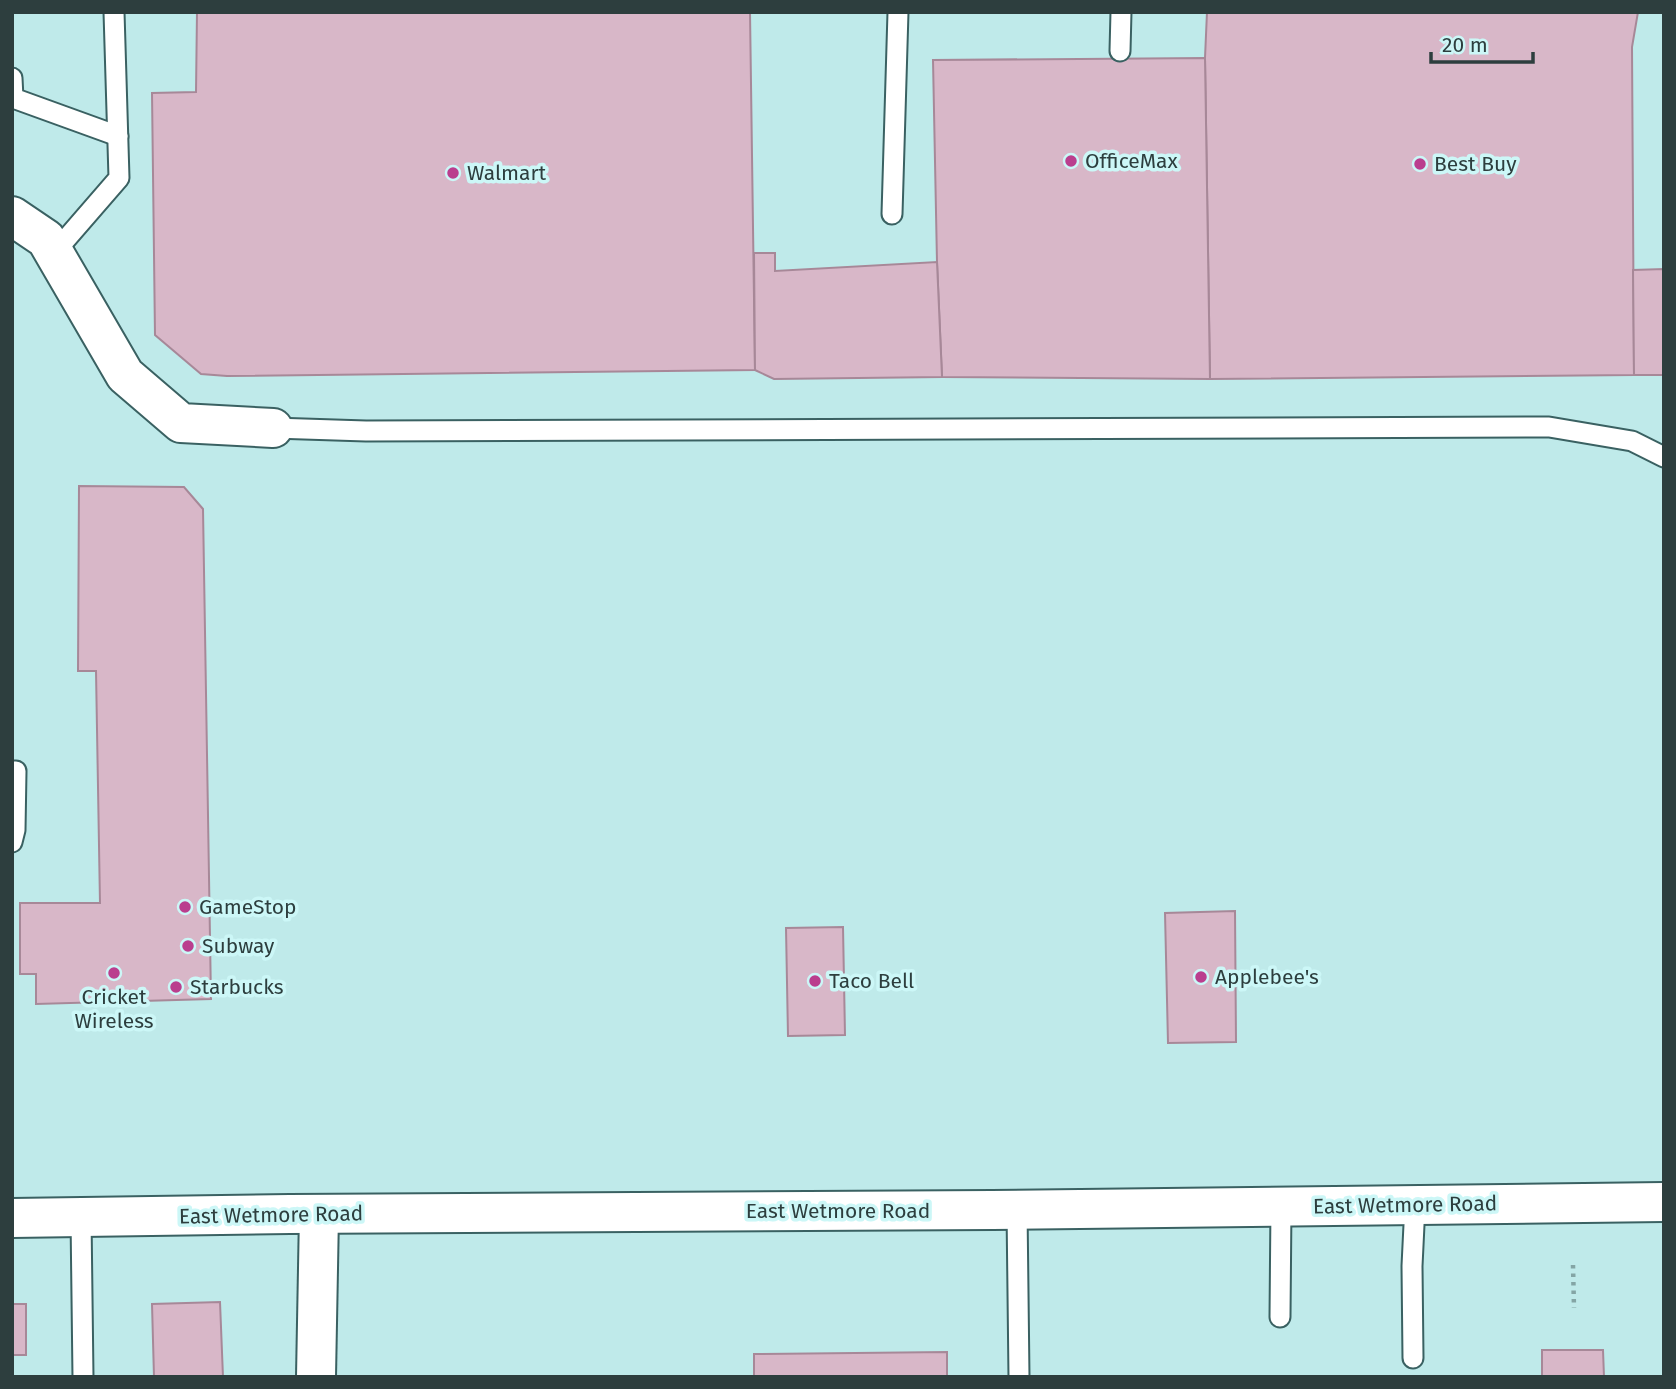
<svg xmlns="http://www.w3.org/2000/svg" width="1676" height="1389" viewBox="0 0 1676 1389" font-family="'Fira Sans',sans-serif">
<style>
.building{fill:#d8b7c8;stroke:#a78898;stroke-width:2}
.lines{fill:none;stroke-linecap:round;stroke-linejoin:round}
.lane-casing{stroke:#3a6162;stroke-width:23}
.street-casing{stroke:#3a6162;stroke-width:42}
.secondary-casing{stroke:#3a6162;stroke-width:42}
.path{stroke:#84a5a5;stroke-width:4.5;stroke-dasharray:3.5 5;stroke-linecap:butt}
.lane{stroke:#fff;stroke-width:19}
.street{stroke:#fff;stroke-width:38}
.secondary{stroke:#fff;stroke-width:38}
.poi-dot{fill:#ba3e8e;stroke:#ccf7f7;stroke-width:2.5}
.labels{text-anchor:middle;stroke-width:7;stroke-linejoin:round;paint-order:stroke}
.poi-label{font-size:21px;fill:#2d3e3e;stroke:#ccf7f7;text-anchor:start}
.street-label{font-size:21px;fill:#2d3e3e;stroke:#ccf7f7}
</style>
<rect width="100%" height="100%" fill="#bfeaea"/>
<!-- building -->
<g class="building">
<polygon points="197,12 750,12 755,370 227,376 201,374 155,335 152,93 196,92"/>
<polygon points="1207,12 1638,12 1632,47 1634,375 1210,379 1205,58"/>
<polygon points="1205,58 1210,379 942,377 937,262 933,60"/>
<polygon points="754,253 775,253 775,271 937,262 942,377 774,379 755,370"/>
<polygon points="1664,269 1664,375 1634,375 1633,270"/>
<polygon points="79,486 184,487 203,509 211,999 36,1004 36,974 20,974 20,903 100,903 96,671 78,671"/>
<polygon points="1235,911 1236,1042 1168,1043 1165,913"/>
<polygon points="843,927 845,1035 788,1036 786,928"/>
<polygon points="220,1302 223,1377 154,1377 152,1304"/>
<rect x="12" y="1304" width="14" height="51"/>
<polygon points="1542,1350 1603,1350 1604,1377 1542,1377"/>
<polygon points="947,1352 947,1377 754,1377 754,1354"/>
</g>
<g class="lines">
<defs>
<g id="lane">
<polyline points="1120,51 1121,12"/>
<polyline points="12,78 13,98 118,136"/>
<polyline points="892,214 898,12"/>
<polyline points="54,253 119,178 114,12"/>
<polyline points="273,428 366,431 1549,427 1632,441 1664,457"/>
<polyline points="12,771 16,771 15,830 12,842"/>
<polyline points="1017,1209 1019,1377"/>
<polyline points="81,1217 83,1377"/>
<polyline points="1280,1317 1281,1206"/>
<polyline points="1413,1358 1412,1266 1415,1204"/>
</g>
<g id="street">
<polyline points="12,216 46,239 125,375 181,423 273,428"/>
<polyline points="316,1377 319,1214"/>
</g>
<polyline id="secondary" points="12,1218 290,1214 992,1210 1664,1202"/>
</defs>
<!-- lane casing -->
<use href="#lane" class="lane-casing"/>
<!-- street casing -->
<use href="#street" class="street-casing"/>
<!-- secondary casing -->
<use href="#secondary" class="secondary-casing"/>
<!-- path -->
<polyline class="path" points="1573,1265 1574,1308"/>
<!-- lane -->
<use href="#lane" class="lane"/>
<!-- street -->
<use href="#street" class="street"/>
<!-- secondary -->
<use href="#secondary" class="secondary"/>
</g>
<!-- markers -->
<g class="poi-dot">
<circle cx="1071" cy="161" r="7"/>
<circle cx="1420" cy="164" r="7"/>
<circle cx="453" cy="173" r="7"/>
<circle cx="185" cy="907" r="7"/>
<circle cx="188" cy="946" r="7"/>
<circle cx="114" cy="973" r="7"/>
<circle cx="1201" cy="977" r="7"/>
<circle cx="815" cy="981" r="7"/>
<circle cx="176" cy="987" r="7"/>
</g>
<g class="labels">
<!-- poi labels -->
<g class="poi-label">
<text x="1085" y="168">OfficeMax</text>
<text x="1434" y="171">Best Buy</text>
<text x="467" y="180">Walmart</text>
<text x="199" y="914">GameStop</text>
<text x="202" y="953">Subway</text>
<text x="1215" y="984">Applebee's</text>
<text x="829" y="988">Taco Bell</text>
<text x="190" y="994">Starbucks</text>
<text x="114" y="1004" text-anchor="middle">Cricket<tspan x="114" dy="24">Wireless</tspan></text>
</g>
<!-- street labels -->
<g class="street-label">
<text transform="translate(1405 1205) rotate(-1)" y="7">East Wetmore Road</text>
<text x="838" y="1218">East Wetmore Road</text>
<text transform="translate(271 1215) rotate(-1)" y="7">East Wetmore Road</text>
</g>
</g>
<!-- border -->
<rect width="1676" height="1389" fill="none" stroke="#2d3e3e" stroke-width="28"/>
<!-- scale -->
<path d="M1431 52v10h102v-10" fill="none" stroke="#2d3e3e" stroke-width="3.5"/>
<text x="1442" y="52" font-size="21" fill="#2d3e3e" stroke="#ccf7f7" stroke-width="5" paint-order="stroke">20 m</text>
</svg>
